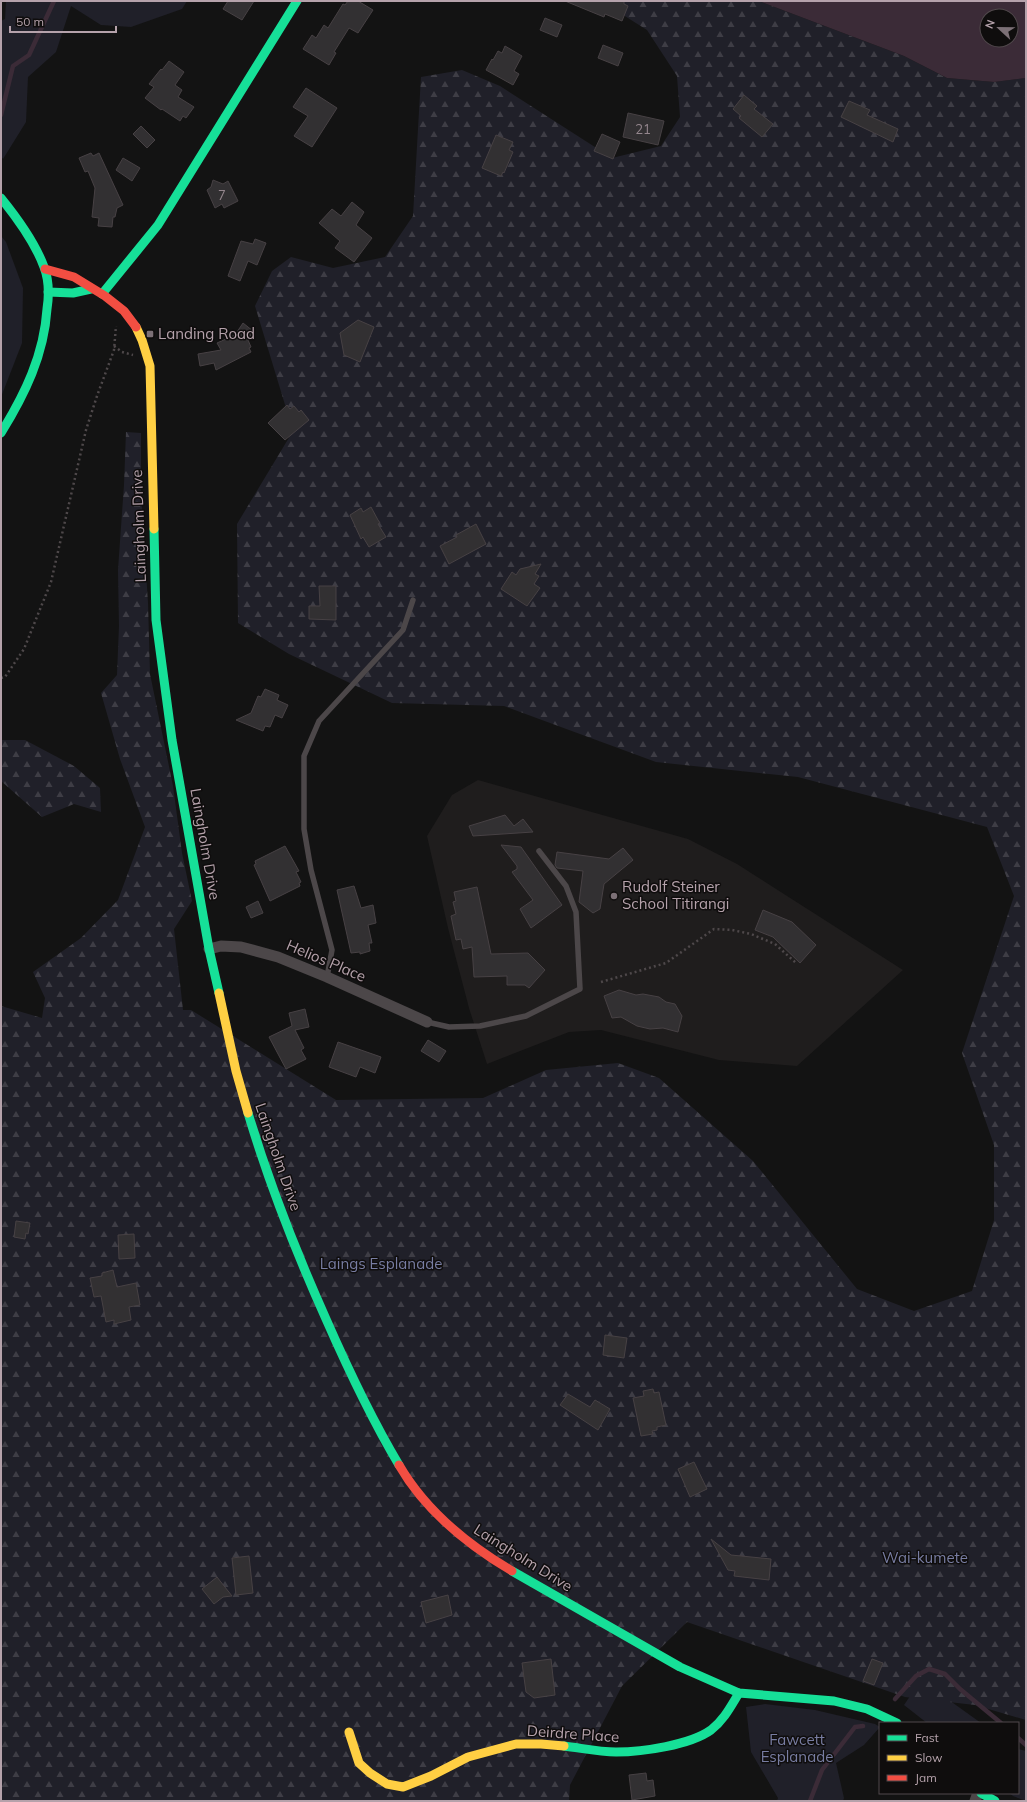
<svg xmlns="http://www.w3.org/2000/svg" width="1027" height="1802" viewBox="0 0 1027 1802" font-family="Mulish,sans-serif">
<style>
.built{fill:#1f1d1d}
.green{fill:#202029}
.forest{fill:url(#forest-firs)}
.water{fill:#3b2b37;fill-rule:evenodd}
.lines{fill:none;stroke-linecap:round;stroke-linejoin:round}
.stream{stroke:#3b2b37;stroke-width:4.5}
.building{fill:#323032;stroke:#474144}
.path{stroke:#4e484a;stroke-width:2.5;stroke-dasharray:2 3;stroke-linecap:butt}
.lane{stroke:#4c4749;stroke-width:5.5}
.street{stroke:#4c4749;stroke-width:11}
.fast{stroke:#16e098;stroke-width:9}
.slow{stroke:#ffcf43;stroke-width:9}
.jam{stroke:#f24e42;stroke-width:9}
.poi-dot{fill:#7c7076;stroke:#0f0d0d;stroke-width:1.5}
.labels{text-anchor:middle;stroke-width:3;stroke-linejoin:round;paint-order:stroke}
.number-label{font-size:13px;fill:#94868d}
.poi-label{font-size:15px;fill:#b5a2ab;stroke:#0f0d0d;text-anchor:start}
.street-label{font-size:15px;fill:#b5a2ab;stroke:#0f0d0d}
.park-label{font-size:15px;fill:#787da2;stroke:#0f0d0d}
</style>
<defs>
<pattern id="forest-firs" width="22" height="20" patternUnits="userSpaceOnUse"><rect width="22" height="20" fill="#202029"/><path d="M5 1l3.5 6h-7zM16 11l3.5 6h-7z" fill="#3e3d45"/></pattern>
</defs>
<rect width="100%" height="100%" fill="#131313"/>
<!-- built -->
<polygon class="built" points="478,780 688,839 737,864 903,970 797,1066 719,1060 601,1030 569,1032 487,1064 469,1008 448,928 427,836 452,795"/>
<!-- green -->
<g class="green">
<polygon points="6,1 187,1 182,9 131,27 101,25 71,6 56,52 28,77 26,122 3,159 1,156 1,21 5,19"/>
<polygon points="1,236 6,242 23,288 22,343 1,397"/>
<polygon points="921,1680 981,1723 927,1723 904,1705"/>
<polygon points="765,1704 815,1710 875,1724 880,1727 864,1745 836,1763 844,1798 843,1801 777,1801 778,1798 751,1752 746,1707"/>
<polygon points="1018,1749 1026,1751 1026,1801 1013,1796 1009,1793 1018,1793"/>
</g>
<!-- forest -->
<g class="forest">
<polygon points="601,1 759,1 904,56 947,78 994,82 1026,78 1026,1720 975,1705 905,1697 687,1622 622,1686 570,1785 569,1801 1,1801 1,1006 42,1018 45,998 33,972 81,938 118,900 145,827 120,759 101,693 117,675 119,626 118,570 124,485 126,432 141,433 141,494 148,603 150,674 173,786 182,853 192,901 174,929 183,1010 191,1010 336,1100 483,1098 546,1070 618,1063 659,1078 753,1161 857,1289 914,1311 972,1291 994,1220 994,1145 962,1053 1014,896 987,827 798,777 656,762 504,706 392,703 289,654 238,623 237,524 293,431 255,306 272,271 291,257 333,268 385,257 413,216 421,77 462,70 500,86 612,158 661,146 680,117 677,76 647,30"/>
<polygon points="1,740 25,740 74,766 100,788 101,812 74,804 42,817 1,781"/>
</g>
<!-- water -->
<path class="water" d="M759,1H1026V78L994,82L947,78L904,56ZM987,16H1011V40H987Z"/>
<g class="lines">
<!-- stream -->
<g class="stream">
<polyline points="1,115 13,66 29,55 54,1"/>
<polyline points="895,1699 916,1676 929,1669 945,1674 960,1689 1001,1723"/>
<polyline points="1018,1738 1026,1745"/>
<polyline points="810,1801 822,1770 855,1727 863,1726"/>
</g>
</g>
<!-- building -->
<g class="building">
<polygon points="228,1 254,1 242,20 223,9"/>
<polygon points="348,1 358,1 373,10 358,33 349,28 334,52 336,53 329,65 303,49 312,35 316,38 324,25 328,28 343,4 345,5"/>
<polygon points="565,1 624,1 624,4 628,6 622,21 605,14 604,17"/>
<polygon points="545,18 562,25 557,37 540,30"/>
<polygon points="603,45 623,53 618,66 598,58"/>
<polygon points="505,46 522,56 514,71 519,74 513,85 486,70 492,59 493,60 498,51 502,53"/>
<polygon points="169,61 184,72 175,85 182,90 178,97 194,107 186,118 183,116 180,121 162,109 161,110 145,98 154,87 149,84 161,69 162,70"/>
<polygon points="306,88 337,108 312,147 294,136 308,116 293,107"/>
<polygon points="744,95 757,106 754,109 773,124 762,137 739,118 741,116 733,109"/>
<polygon points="849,101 870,110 867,115 898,129 893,142 841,117"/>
<polygon points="628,113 664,121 658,145 623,137"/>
<polygon points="141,126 155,140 147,148 133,134"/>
<polygon points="602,134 620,142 613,159 594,151"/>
<polygon points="496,135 513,142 509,150 513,152 504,173 503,172 501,176 482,168"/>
<polygon points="91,153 93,156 99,153 123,205 117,208 115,217 113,217 112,227 98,226 99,218 92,217 95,188 88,171 85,172 79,158"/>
<polygon points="123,158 140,168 132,181 116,170"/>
<polygon points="213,180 223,184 228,181 238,201 224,208 222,204 215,208 207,190 211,187"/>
<polygon points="352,202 364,212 356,225 372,238 354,262 335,248 340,241 319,223 332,209 341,216"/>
<polygon points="255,239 266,243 257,265 248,261 240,281 228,276 241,241 253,244"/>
<polygon points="358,320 374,327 360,362 344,355 340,333"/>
<polygon points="243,323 253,331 248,340 251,347 249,348 251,352 216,370 214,363 200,366 198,354 221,350 217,343 235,335"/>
<polygon points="287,405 290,409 294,406 299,412 301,410 309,420 285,440 268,423"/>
<polygon points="371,507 378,520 380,523 378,524 386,537 369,547 363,537 361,539 350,515 361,508 363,512"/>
<polygon points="476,524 486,544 449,564 440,546 457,537 456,535"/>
<polygon points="541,564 535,574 539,576 534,584 540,588 527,606 501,589 512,572 516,575 520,569"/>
<polygon points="319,586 336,586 336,620 309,619 309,606 320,606"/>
<polygon points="265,689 279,695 277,700 288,705 282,718 275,715 270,727 265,726 263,731 236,720 251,713 258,696 261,697"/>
<polygon points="505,815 514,826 523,819 533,832 473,836 469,826"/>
<polygon points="501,845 521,847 562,905 531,928 520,909 533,900 512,872 517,869 517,866"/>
<polygon points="285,846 299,871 296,872 301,882 299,883 300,886 270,901 254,865 256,864 255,861"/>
<polygon points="623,848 633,860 604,884 600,909 593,913 579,902 583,871 557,868 555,865 557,852 609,859"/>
<polygon points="354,886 361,908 373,905 376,923 368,925 372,943 369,943 370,951 360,954 360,952 351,953 337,890"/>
<polygon points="477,887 491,954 528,953 545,970 529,988 525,985 507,985 507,976 474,977 472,947 463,949 461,939 456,940 451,916 456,914 453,902 456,901 454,892"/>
<polygon points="258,901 263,913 251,918 246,907"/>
<polygon points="763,910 792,922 816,945 800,963 773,937 755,930"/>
<polygon points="619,990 636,995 643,994 659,997 666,1002 675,1004 682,1016 678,1032 663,1028 650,1029 637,1026 621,1017 612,1018 604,996"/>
<polygon points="305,1009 309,1027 295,1030 304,1048 301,1050 306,1059 286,1069 269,1037 292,1026 289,1013"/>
<polygon points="428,1040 446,1051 439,1062 421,1051"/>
<polygon points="338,1042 381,1057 375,1073 360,1067 356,1077 329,1067"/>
<polygon points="16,1221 30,1223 28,1234 26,1233 25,1239 14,1237"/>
<polygon points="134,1234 135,1258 119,1259 118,1235"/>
<polygon points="113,1270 117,1287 136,1283 140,1305 129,1307 131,1320 114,1324 114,1320 106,1322 101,1296 94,1297 90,1278 102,1276 102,1273"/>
<polygon points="605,1335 627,1338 624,1358 603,1355"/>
<polygon points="653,1389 654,1393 659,1392 666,1425 657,1427 657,1430 652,1431 653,1434 641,1436 633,1398 644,1396 643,1391"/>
<polygon points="568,1394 590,1407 595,1400 610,1409 598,1430 560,1405"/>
<polygon points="694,1462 707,1489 690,1497 678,1469"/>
<polygon points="711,1539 731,1555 771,1559 769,1580 734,1576 735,1571 728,1570"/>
<polygon points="249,1556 253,1593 236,1595 232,1558"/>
<polygon points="217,1577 232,1596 223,1597 214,1604 202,1589"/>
<polygon points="448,1595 452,1615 426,1623 421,1602"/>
<polygon points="551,1659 555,1695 534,1698 526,1692 522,1663"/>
<polygon points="872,1659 883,1663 874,1685 863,1681"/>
<polygon points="646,1773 647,1781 653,1780 655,1796 632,1800 629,1775"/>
</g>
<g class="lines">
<!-- path -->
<g class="path">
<polyline points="114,346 122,352 133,355"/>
<polyline points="1,678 5,677 24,649 51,582 86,430 97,396 114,350 116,326"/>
<polyline points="601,982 666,963 714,929 732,930 751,934 775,944 796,963"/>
</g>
<!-- lane -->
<g class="lane">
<polyline points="327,977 332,950 311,870 304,829 304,756 319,721 403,630 413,600"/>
<polyline points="427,1022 449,1027 480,1026 526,1016 580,989 576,912 566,886 539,851"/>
</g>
<!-- street -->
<g class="street">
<polyline points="209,949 221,946 241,947 278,957 327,977 427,1022"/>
<polyline points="975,1801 978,1793"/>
</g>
<!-- fast -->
<g class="fast">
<path d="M1,198C18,219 35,242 44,267C49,280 49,296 47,309C44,355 25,394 1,433"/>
<polyline points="48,292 73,293 91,289"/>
<polyline points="102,294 158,225 297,1"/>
<polyline points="154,529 156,620 172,740 209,949 219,993"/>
<path d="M248,1113C269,1183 296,1252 326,1319C348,1369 371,1418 399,1465"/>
<polyline points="512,1571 680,1667 739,1693 834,1701 867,1709 897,1723"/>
<path d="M564,1746C581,1748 599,1752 616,1752C643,1752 690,1745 711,1730C724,1720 731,1706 739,1693"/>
<polyline points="981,1793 995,1801"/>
</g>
<!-- slow -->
<g class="slow">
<polyline points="136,327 142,340 150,366 154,529"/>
<polyline points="219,993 236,1071 248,1113"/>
<polyline points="349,1732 359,1763 370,1773 387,1784 403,1787 431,1776 468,1757 516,1744 541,1744 564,1746"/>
</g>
<!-- jam -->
<g class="jam">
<polyline points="45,269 74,277 105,296 124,311 136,327"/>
<path d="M399,1465C425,1510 468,1545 512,1571"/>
</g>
</g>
<!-- markers -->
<g class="poi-dot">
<rect x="146" y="330" width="8" height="8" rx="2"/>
<circle cx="614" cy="896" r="4"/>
</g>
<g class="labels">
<!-- number labels -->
<g class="number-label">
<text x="643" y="134">21</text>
<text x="222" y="200">7</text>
</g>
<!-- poi labels -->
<g class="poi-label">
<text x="158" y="339">Landing Road</text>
<text x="622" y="892">Rudolf Steiner<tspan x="622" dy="17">School Titirangi</tspan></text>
</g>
<!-- street labels -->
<g class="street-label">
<text transform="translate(139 526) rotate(-92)" y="5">Laingholm Drive</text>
<text transform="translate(205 844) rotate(80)" y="5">Laingholm Drive</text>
<text transform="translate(326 961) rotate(23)" y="5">Helios Place</text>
<text transform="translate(278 1157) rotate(71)" y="5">Laingholm Drive</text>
<text transform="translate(523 1558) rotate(32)" y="5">Laingholm Drive</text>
<text transform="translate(573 1734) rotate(4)" y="5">Deirdre Place</text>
</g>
<!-- park labels -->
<g class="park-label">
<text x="381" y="1269">Laings Esplanade</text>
<text x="925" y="1563">Wai-kumete</text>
<text x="797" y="1745">Fawcett<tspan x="797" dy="17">Esplanade</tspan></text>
</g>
</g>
<!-- border -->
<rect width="1027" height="1802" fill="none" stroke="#b5a2ab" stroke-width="4"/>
<!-- legend -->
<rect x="879" y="1722" width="140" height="72" fill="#0f0d0d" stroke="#51494c"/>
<rect x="887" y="1735" width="20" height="6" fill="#16e098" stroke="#51494c"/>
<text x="915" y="1742" font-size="12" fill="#b5a2ab">Fast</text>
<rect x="887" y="1755" width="20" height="6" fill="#ffcf43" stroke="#51494c"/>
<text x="915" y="1762" font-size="12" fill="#b5a2ab">Slow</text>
<rect x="887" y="1775" width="20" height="6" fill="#f24e42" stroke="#51494c"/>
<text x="915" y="1782" font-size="12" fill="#b5a2ab">Jam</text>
<!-- north arrow -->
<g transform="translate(999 28) rotate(292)"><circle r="19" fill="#0f0d0d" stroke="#51494c"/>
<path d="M0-3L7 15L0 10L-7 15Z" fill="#7c7076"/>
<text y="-6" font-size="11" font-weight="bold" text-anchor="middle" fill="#b5a2ab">N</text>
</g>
<!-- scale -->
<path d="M10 26v6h106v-6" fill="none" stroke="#b5a2ab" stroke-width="2"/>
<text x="16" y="26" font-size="12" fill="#b5a2ab" stroke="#0f0d0d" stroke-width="3" paint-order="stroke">50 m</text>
</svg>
